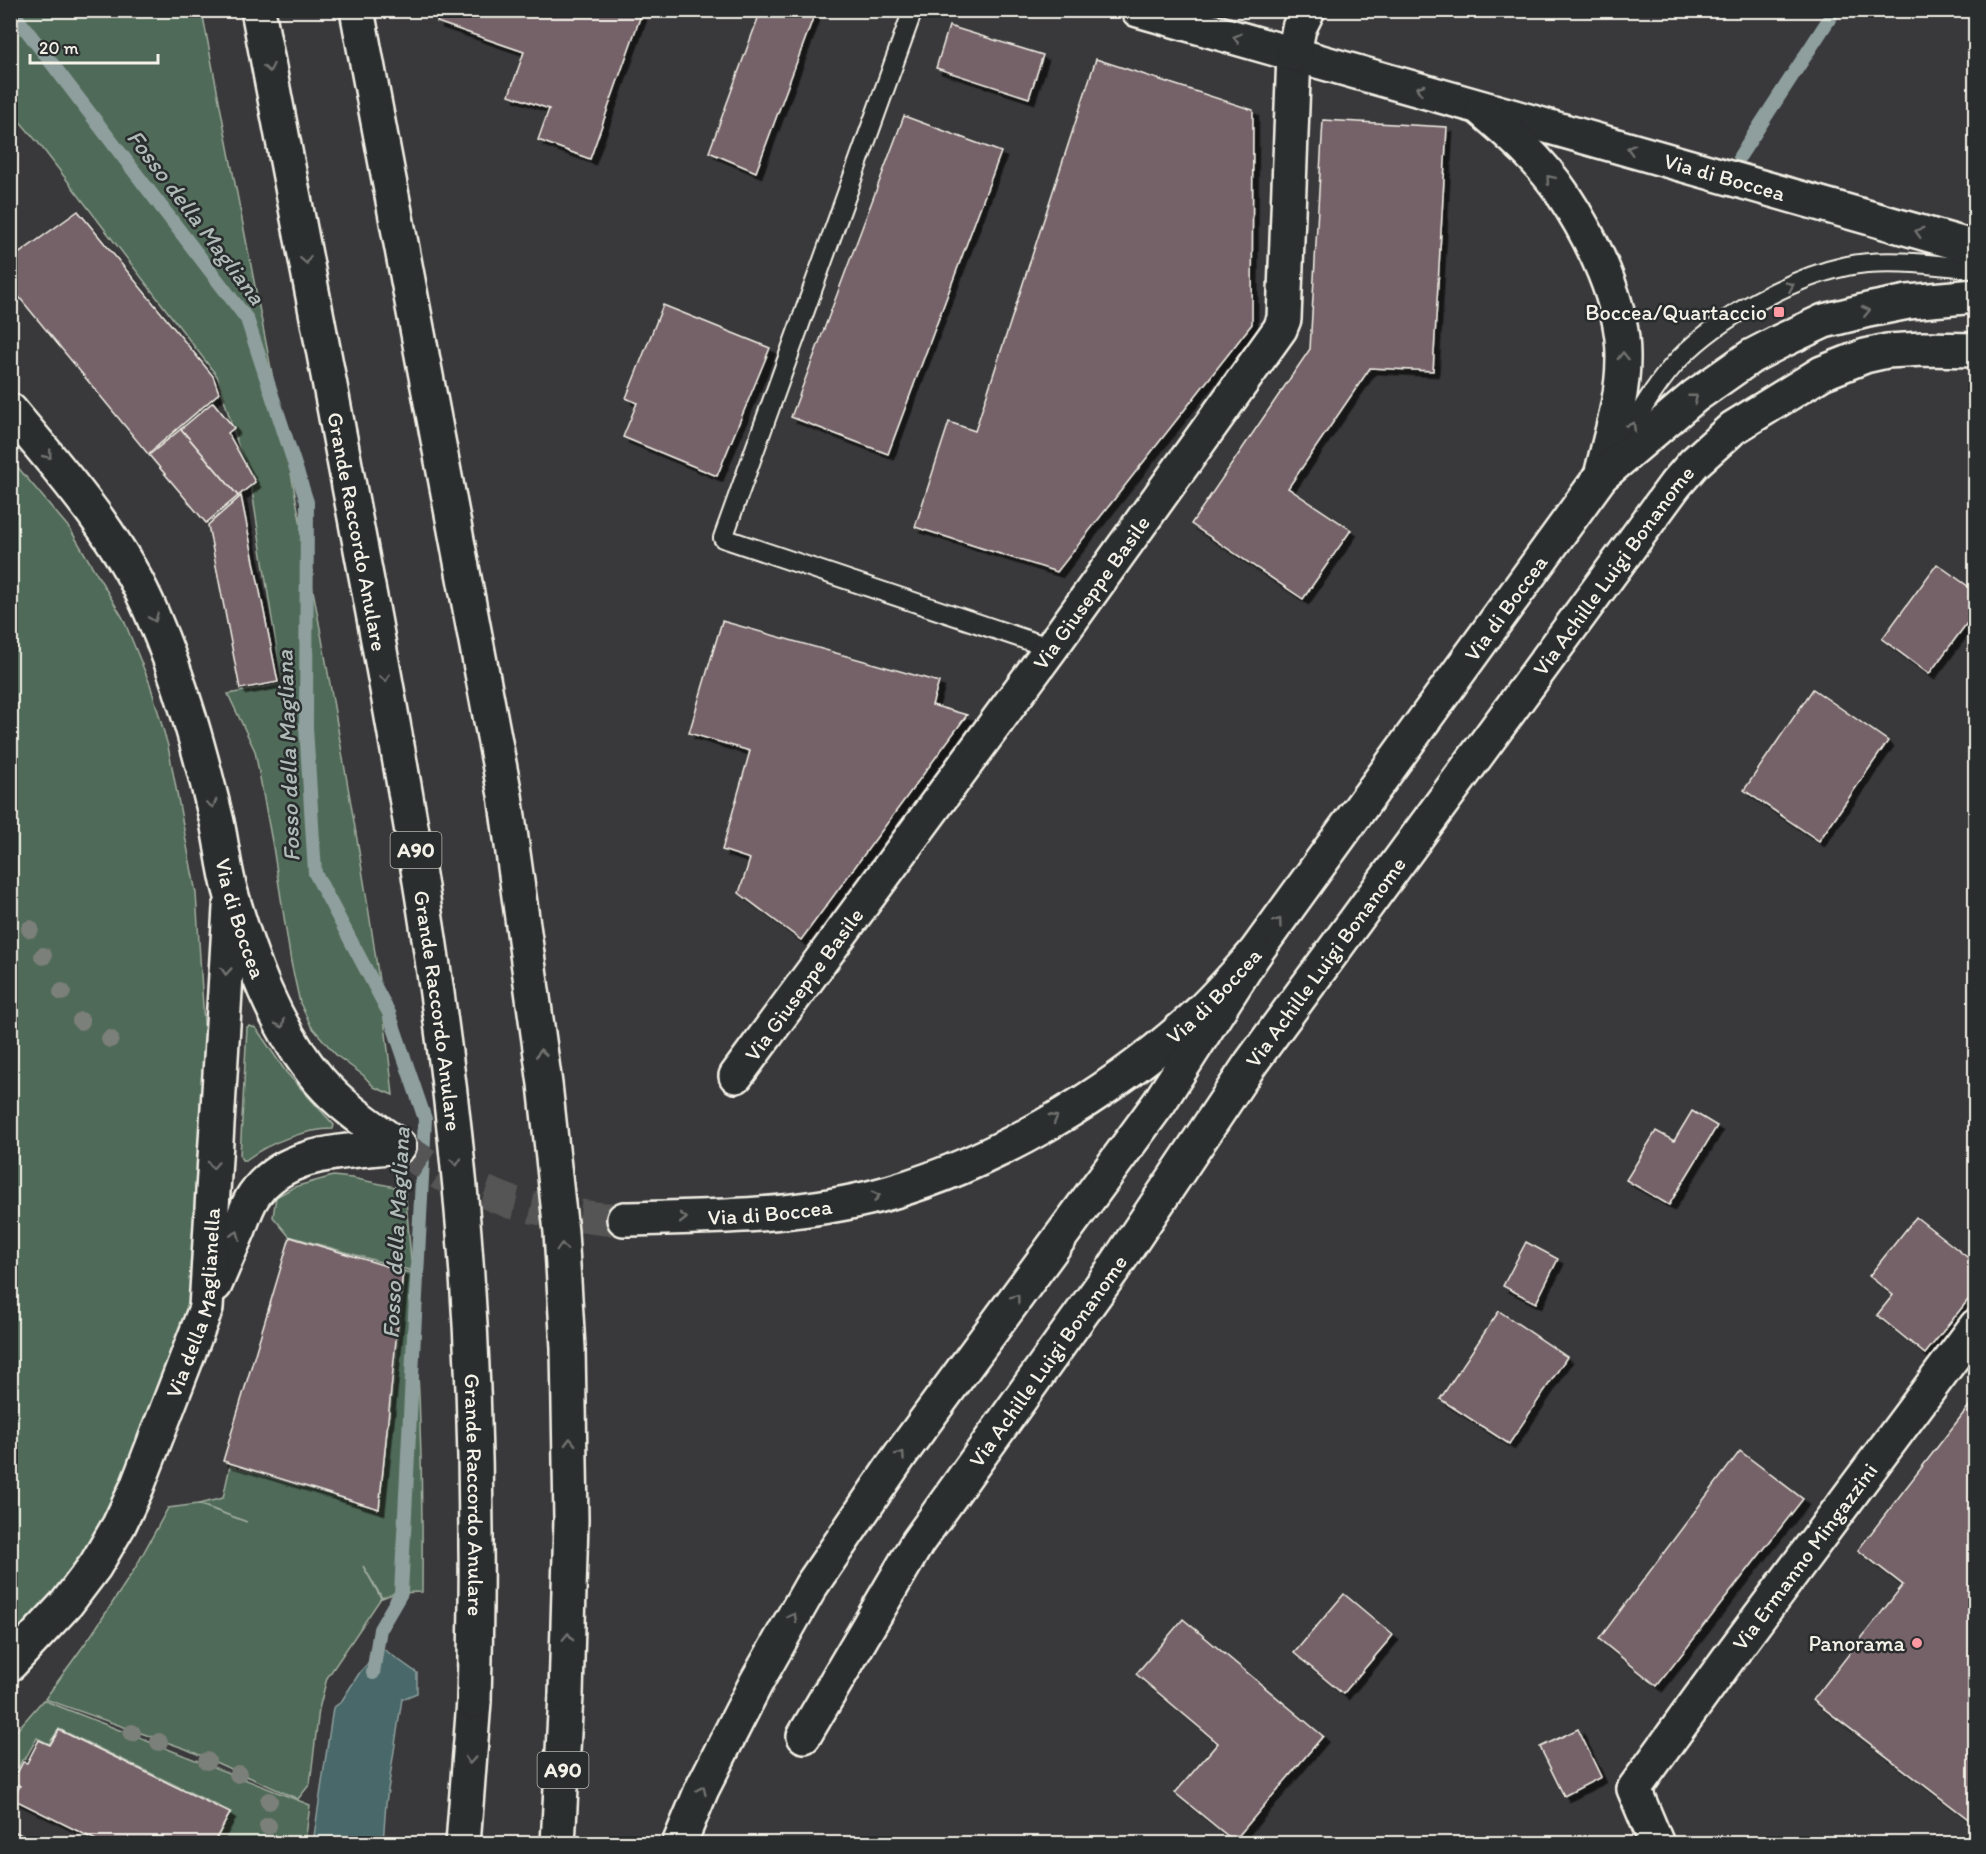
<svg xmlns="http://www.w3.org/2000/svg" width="1986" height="1854" viewBox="0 0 1986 1854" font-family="Itim,sans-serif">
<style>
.green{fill:#506a58;stroke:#a2aea0;stroke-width:1.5}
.water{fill:#4a686b;stroke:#8e9f9d;stroke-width:1.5}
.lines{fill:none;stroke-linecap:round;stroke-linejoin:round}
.stream{stroke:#8e9f9d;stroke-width:14}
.building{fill:#746269;stroke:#f4f1e8;stroke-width:1.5;filter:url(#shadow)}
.secondary-tunnel{stroke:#555454;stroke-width:33;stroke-dasharray:33 16;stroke-linecap:butt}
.lane-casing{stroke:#f4f1e8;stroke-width:22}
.street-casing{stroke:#f4f1e8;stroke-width:38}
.secondary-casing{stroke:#f4f1e8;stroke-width:38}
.highway-casing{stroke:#f4f1e8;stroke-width:38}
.lane{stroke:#2a2d2e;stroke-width:18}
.street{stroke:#2a2d2e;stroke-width:33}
.secondary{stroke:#2a2d2e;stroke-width:33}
.highway{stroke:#2a2d2e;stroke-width:33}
.highway-bridge-casing{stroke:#f4f1e8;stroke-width:38;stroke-linecap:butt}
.highway-bridge{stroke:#2a2d2e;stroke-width:33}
.tree{fill:#7c807a}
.oneway{stroke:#71726f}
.poi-dot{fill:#ff9aa2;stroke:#2a2d2e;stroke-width:2}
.labels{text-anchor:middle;stroke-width:5;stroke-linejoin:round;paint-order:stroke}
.shield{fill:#2a2d2e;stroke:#b7b6b0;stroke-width:1.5}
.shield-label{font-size:21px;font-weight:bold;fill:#f4f1e8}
.street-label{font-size:22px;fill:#f4f1e8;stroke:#2a2d2e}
.poi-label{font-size:22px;fill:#f4f1e8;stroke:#2a2d2e;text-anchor:end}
.water-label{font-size:24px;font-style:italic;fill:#b0bab6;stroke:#2a2d2e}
</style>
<defs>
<filter id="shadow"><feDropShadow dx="5.5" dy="5.5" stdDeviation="0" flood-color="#0009"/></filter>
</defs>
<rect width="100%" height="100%" fill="#39383a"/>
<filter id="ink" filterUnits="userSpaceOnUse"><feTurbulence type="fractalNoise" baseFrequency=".0167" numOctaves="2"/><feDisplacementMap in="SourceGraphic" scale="12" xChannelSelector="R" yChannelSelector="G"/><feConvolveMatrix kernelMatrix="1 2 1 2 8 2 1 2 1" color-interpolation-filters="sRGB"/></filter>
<g filter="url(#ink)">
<!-- green -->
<g class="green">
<path d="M10,11H202C246,246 295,481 336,718C358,843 380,968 393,1095L374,1087L363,1075L337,1056L311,1026L300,1003L291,962L273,847L255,751L228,694L282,684L252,491L217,376L40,145L11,111Z"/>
<polygon points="10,458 70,529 123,618 150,684 168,746 196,893 213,1170 189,1353 137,1487 35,1639 10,1637"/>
<path d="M249,1026L256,1028L286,1072L334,1125L333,1129C305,1129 268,1143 246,1160H242L240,1156L247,1027Z"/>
<polygon points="333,1176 352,1178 405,1189 412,1271 289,1236 273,1217 276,1197 294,1187"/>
<path d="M403,1271L412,1273C420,1379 423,1486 422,1592L395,1593L382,1598L363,1566L381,1598L327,1678L319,1709L310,1784L298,1799L186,1749L45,1699L92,1634L134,1570L168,1508L198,1504L247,1522L199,1504L223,1498L230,1466L379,1509L397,1353Z"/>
<polygon points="43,1700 310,1805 305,1843 215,1843 231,1812 59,1729 49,1744 37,1738 25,1759 22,1760 11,1783 11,1737"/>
</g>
<!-- water -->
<polygon class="water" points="382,1648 417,1673 417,1693 402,1699 386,1803 383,1843 313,1843 333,1708 341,1702 360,1672"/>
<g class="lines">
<!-- stream -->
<g class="stream">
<polyline points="11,10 247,319 307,502 306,727 315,873 389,1013 425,1119 401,1593 380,1629 373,1673"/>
<polyline points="1740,156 1835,10"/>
</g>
</g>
<!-- building -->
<g class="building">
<polygon points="441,10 628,10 641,15 590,159 538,140 549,109 509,95 524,52 437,22"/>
<polygon points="761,10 816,10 756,172 709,152"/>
<polygon points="949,26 1043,55 1029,98 936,68"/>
<polygon points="1096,59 1253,110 1252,324 1057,572 915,527 949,422 975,431"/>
<polygon points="904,116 1001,152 888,454 791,417"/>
<polygon points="1323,120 1447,127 1433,371 1370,368 1288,488 1351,530 1303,599 1191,524 1310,349"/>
<polygon points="78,211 213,376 219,393 148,454 10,286 10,260"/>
<polygon points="663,305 770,348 717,476 623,437 637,403 626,398"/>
<polygon points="213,402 234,428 228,433 255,482 238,496 181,429"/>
<polygon points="181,429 238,496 206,523 149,455"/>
<polygon points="241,496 278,682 240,689 208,525"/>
<polygon points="1937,564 1976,592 1976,611 1929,674 1882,639"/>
<polygon points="722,621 939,682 932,705 967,715 801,940 739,893 750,859 722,850 750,751 689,733"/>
<polygon points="1813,689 1888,741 1819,841 1744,790"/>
<polygon points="1692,1111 1717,1126 1669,1205 1626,1180 1656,1131 1674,1141"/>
<polygon points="1916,1217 1976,1264 1976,1290 1925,1354 1877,1315 1893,1295 1869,1276"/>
<polygon points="290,1237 403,1271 379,1509 223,1461"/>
<polygon points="1526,1242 1558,1259 1536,1303 1503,1286"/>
<polygon points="1499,1311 1567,1357 1509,1444 1440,1399"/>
<polygon points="1976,1397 1976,1825 1813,1700 1903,1585 1858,1550"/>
<polygon points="1740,1451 1803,1499 1657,1686 1599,1639"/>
<polygon points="1344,1594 1393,1635 1343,1694 1294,1653"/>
<polygon points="1183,1619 1323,1736 1234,1841 1175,1793 1218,1743 1136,1674"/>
<polygon points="1578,1729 1601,1777 1564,1796 1540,1747"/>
<polygon points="59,1730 230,1813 213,1844 104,1844 13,1799 20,1786 13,1781 23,1762 27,1763 39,1740 50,1745"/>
<polygon points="10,1829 39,1844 10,1844"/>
</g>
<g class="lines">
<!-- secondary-tunnel -->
<polyline class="secondary-tunnel" points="399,1146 442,1175 510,1202 559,1213 604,1219 624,1219"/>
<defs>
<g id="lane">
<polyline points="913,10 723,538 1051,648"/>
<path d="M1618,449C1637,418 1655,384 1680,358C1720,317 1791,278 1847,266C1886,258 1936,265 1976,269"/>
</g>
<g id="street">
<path id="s1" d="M736,1076L1051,648L1280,329L1284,319L1294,54"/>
<path id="s2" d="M804,1736L917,1543L1112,1271L1251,1063L1675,485L1694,463L1733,428L1822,373L1865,356L1887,351L1923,349L1976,350"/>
<path id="s3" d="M1657,1844L1634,1789L1728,1659L1976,1326"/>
</g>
<g id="secondary">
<path id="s4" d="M1138,10L1976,248"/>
<polyline points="1294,54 1299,28 1308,10"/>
<path d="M1482,110C1511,135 1541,161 1562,193C1592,238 1624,303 1623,359C1623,398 1610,438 1601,476"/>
<path id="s5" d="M10,410C63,474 120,537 152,614C181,681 200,751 217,822C222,845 224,869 231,893C250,958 274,1027 319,1080C341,1106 371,1126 399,1146"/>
<path id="s6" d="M624,1219C706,1217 789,1217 869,1198C985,1170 1112,1094 1199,1013C1219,994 1237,973 1255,953L1601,476L1695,396L1752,356L1779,342L1824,321L1868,310L1908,302L1976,296"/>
<path d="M215,1285C223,1266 231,1248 239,1229C243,1218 247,1205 254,1195C286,1149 349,1152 399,1146"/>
<path id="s7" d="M10,1664L67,1603L95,1566L119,1525L137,1487L206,1308L230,908"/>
</g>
<g id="highway">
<polyline points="463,1844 474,1701"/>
<polyline points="558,1844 566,1695"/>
<polyline points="679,1844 702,1789 756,1683 811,1586 901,1454 1159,1103 1255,953"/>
</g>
</defs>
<!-- lane casing -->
<use href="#lane" class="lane-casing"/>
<!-- street casing -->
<use href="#street" class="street-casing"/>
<!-- secondary casing -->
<use href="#secondary" class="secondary-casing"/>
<!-- highway casing -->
<use href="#highway" class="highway-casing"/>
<!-- lane -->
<use href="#lane" class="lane"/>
<!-- street -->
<use href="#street" class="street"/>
<!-- secondary -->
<use href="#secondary" class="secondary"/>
<!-- highway -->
<use href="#highway" class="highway"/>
<defs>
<g id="highway-bridge">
<path id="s8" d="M258,10C297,213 336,415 374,618C403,776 431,933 450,1093C468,1243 476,1395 476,1547C477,1598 475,1650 474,1701"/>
<polyline points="357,10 505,795 545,1084 561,1232 568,1348 571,1520 566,1695"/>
</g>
</defs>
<!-- highway-bridge casing -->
<use href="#highway-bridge" class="highway-bridge-casing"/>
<!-- highway-bridge -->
<use href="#highway-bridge" class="highway-bridge"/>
</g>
<!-- trees -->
<g class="tree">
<circle cx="30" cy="929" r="9"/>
<circle cx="43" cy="956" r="9"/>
<circle cx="62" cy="992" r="9"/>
<circle cx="81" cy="1021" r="9"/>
<circle cx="110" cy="1039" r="9"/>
<circle cx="132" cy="1733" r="9"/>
<circle cx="159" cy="1742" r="9"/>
<circle cx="207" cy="1761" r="9"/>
<circle cx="238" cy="1774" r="9"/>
<circle cx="269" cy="1801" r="9"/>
<circle cx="268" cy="1826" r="9"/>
</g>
<!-- one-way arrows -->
<defs><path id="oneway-chevron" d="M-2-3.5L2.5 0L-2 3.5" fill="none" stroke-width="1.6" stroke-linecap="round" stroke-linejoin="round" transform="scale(1.5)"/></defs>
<g class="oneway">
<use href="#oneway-chevron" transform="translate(1237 38) rotate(-165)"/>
<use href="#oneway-chevron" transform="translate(269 68) rotate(79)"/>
<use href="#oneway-chevron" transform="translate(1420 89) rotate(-164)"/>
<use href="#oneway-chevron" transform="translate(1631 149) rotate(-164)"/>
<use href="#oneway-chevron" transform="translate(1550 179) rotate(-130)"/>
<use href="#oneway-chevron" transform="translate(1919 232) rotate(-164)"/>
<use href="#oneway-chevron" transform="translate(306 260) rotate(79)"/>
<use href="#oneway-chevron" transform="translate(1790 286) rotate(-23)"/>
<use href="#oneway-chevron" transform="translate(1866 311) rotate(-13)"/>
<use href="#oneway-chevron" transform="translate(1623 356) rotate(-90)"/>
<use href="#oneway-chevron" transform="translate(1694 398) rotate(-38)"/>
<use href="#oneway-chevron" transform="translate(1632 426) rotate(-58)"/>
<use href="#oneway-chevron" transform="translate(48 455) rotate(51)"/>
<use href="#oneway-chevron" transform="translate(154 618) rotate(67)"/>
<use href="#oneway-chevron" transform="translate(385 678) rotate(80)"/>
<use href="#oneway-chevron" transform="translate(212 804) rotate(76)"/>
<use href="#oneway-chevron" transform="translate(1278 922) rotate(-54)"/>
<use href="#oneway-chevron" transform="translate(226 971) rotate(94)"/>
<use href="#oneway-chevron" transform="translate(281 1024) rotate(63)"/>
<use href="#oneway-chevron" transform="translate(541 1053) rotate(-98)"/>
<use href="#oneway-chevron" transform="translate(1054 1118) rotate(-30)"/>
<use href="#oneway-chevron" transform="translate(456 1162) rotate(85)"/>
<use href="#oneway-chevron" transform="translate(213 1165) rotate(93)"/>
<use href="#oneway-chevron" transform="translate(876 1196) rotate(-15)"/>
<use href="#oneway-chevron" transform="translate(683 1218)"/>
<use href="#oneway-chevron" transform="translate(236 1235) rotate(-67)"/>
<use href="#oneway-chevron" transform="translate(562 1247) rotate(-93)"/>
<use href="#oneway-chevron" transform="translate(1016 1298) rotate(-54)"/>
<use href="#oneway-chevron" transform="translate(570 1442) rotate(-91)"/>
<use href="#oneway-chevron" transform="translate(901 1455) rotate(-55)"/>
<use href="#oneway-chevron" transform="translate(793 1617) rotate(-61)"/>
<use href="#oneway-chevron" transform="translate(568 1637) rotate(-88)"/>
<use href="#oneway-chevron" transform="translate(470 1760) rotate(94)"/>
<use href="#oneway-chevron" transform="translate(702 1790) rotate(-65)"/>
</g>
</g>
<!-- markers -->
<g class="poi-dot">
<rect x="1773" y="306" width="12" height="12" rx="3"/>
<circle cx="1917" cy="1643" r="6"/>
</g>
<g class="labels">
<!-- shield labels -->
<g class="shield">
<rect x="390.5" y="832" width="51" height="36" rx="4.5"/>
<rect x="537.5" y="1752" width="51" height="36" rx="4.5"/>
</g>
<g class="shield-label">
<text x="416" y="857">A90</text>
<text x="563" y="1777">A90</text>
</g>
<!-- street labels -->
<g class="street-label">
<text dy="8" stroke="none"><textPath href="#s4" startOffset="610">Via di Boccea</textPath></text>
<text dy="8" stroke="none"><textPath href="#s8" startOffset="531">Grande Raccordo Anulare</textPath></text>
<text dy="8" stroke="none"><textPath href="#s2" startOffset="1420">Via Achille Luigi Bonanome</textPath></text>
<text dy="8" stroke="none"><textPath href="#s1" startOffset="600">Via Giuseppe Basile</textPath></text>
<text dy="8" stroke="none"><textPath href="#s6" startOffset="1137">Via di Boccea</textPath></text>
<text dy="8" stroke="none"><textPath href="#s5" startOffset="567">Via di Boccea</textPath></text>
<text dy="8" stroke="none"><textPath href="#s2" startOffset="934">Via Achille Luigi Bonanome</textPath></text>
<text dy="8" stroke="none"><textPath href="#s1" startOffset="114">Via Giuseppe Basile</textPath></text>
<text dy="8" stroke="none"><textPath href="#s6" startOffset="651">Via di Boccea</textPath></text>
<text dy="8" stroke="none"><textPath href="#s8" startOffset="1017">Grande Raccordo Anulare</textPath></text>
<text dy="8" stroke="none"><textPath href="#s6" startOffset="146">Via di Boccea</textPath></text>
<text dy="8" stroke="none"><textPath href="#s7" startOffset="414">Via della Maglianella</textPath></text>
<text dy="8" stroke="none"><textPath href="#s2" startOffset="448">Via Achille Luigi Bonanome</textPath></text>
<text dy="8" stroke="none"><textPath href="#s8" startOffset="1503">Grande Raccordo Anulare</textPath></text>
<text dy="8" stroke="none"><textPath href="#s3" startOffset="348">Via Ermanno Mingazzini</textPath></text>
</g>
<!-- poi labels -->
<g class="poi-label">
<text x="1767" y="320">Boccea/Quartaccio</text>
<text x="1905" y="1651">Panorama</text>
</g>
<!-- water labels -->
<g class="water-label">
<text transform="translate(196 217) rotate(53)" y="8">Fosso della Magliana</text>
<text transform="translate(288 756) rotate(-92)" y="8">Fosso della Magliana</text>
<text transform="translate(396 1233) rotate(-87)" y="8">Fosso della Magliana</text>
</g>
</g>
<!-- margin -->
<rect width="1986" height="1854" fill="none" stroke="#2a2d2e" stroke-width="36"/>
<rect x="18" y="18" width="1950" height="1818" fill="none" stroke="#f4f1e8" stroke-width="2" filter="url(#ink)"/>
<!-- scale -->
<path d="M30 54v9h128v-9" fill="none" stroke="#f4f1e8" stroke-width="3"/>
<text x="39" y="54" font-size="18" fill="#f4f1e8" stroke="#2a2d2e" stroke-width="4.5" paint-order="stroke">20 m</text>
</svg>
